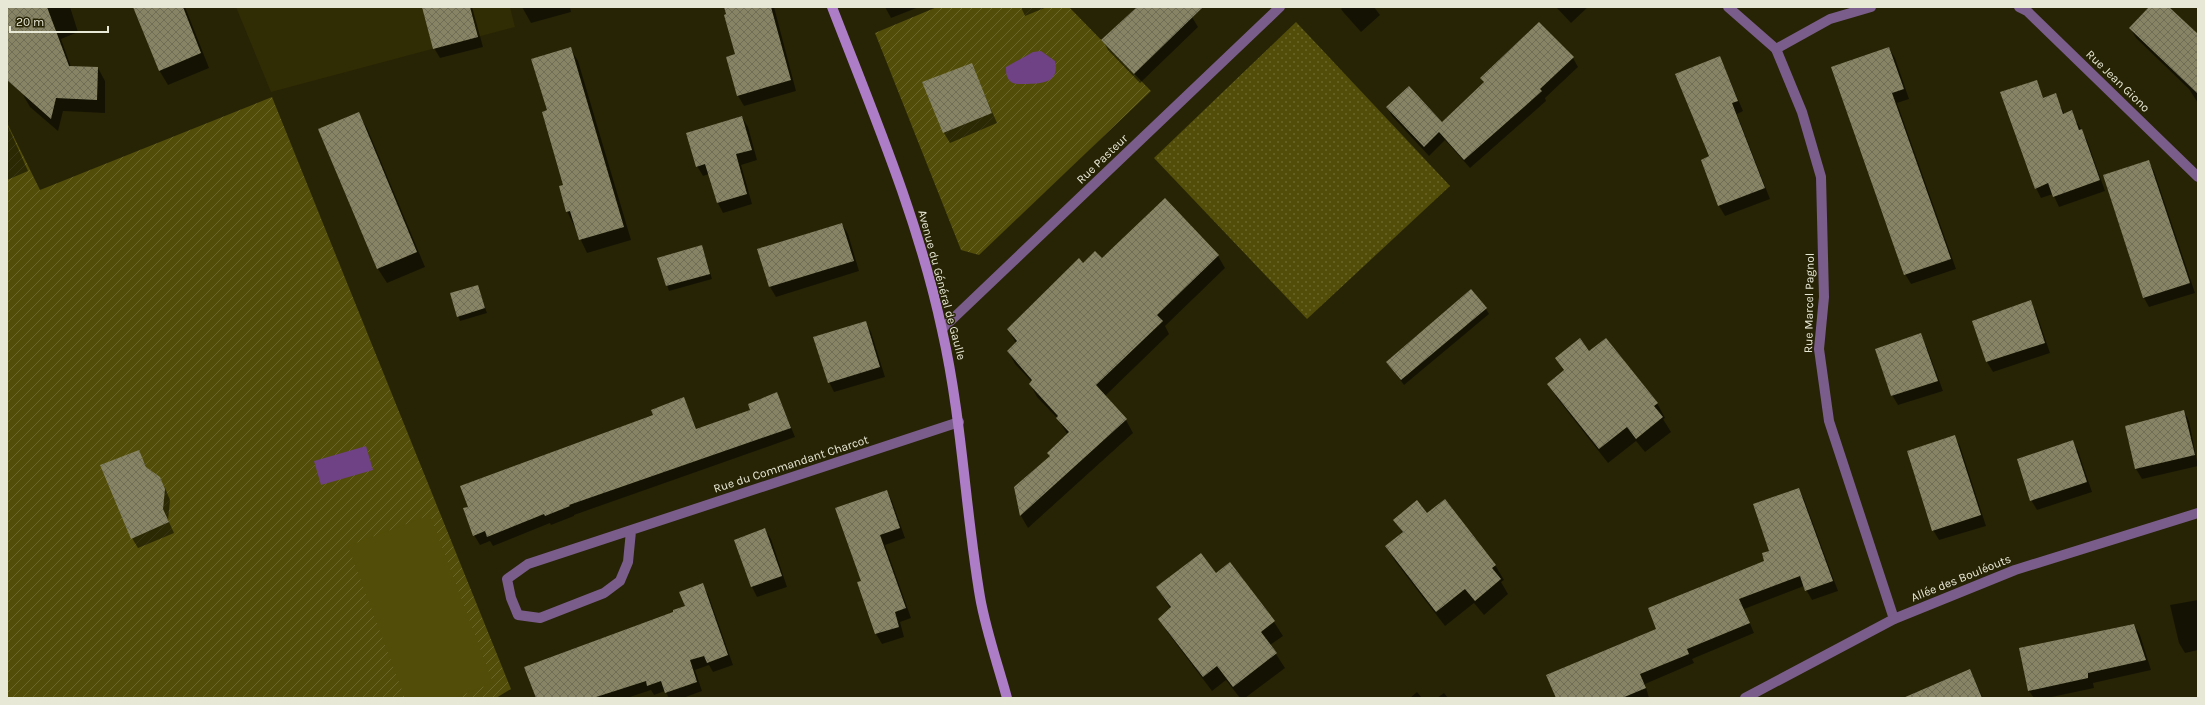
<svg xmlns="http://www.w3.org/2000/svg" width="2205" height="705" viewBox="0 0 2205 705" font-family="Karla,sans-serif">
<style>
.built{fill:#302c04}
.grass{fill:url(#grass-dots)}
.garden{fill:url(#garden-furrows)}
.pitch{fill:#524d08}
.water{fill:#6e4285}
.shadow{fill:#0007}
.building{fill:url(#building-cross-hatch)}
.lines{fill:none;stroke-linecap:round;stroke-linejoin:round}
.street{stroke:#7b5d8c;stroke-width:10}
.secondary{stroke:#ad7dc8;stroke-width:10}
.labels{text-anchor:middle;stroke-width:3;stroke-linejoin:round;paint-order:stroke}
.street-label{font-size:12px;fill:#e8e8d6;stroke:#272406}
</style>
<defs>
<pattern id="grass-dots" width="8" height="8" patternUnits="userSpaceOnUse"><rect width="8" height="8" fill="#524d08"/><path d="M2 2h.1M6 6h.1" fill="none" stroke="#6b672b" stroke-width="1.8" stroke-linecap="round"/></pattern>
<pattern id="garden-furrows" width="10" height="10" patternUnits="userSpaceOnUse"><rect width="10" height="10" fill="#524d08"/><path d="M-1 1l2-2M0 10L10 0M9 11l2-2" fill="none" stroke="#6b672b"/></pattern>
<pattern id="building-cross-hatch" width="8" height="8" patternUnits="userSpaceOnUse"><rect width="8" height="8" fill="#868464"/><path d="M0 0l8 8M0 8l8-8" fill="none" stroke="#706e57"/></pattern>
</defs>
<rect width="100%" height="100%" fill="#272406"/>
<!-- built -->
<polygon class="built" points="236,7 510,7 515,27 271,92"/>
<!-- grass -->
<polygon class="grass" points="1296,22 1450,186 1307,319 1154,158"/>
<!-- garden -->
<g class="garden">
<polygon points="937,7 1069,7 1151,91 979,255 961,250 875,33"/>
<polygon points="272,97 511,689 496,698 7,698 7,123 40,190"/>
</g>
<!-- pitch -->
<polygon class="pitch" points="430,515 493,683 454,698 405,698 348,546"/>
<!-- water -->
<g class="water">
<path d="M1041,51L1055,61C1060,83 1042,84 1025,84C1020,84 1014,85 1010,81C1006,77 1006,72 1006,67L1033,52Z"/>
<polygon points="366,446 373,470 321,485 314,461"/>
</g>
<!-- shadow -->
<g class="shadow">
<polygon points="7,7 70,7 78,32 61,39 71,67 98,68 105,81 105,113 63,111 58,131 30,107 22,93 7,55"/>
<polygon points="134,7 185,7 209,68 168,85 159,70"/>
<polygon points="423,7 472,7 483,47 440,58 434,48"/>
<polygon points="522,7 570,7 571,12 531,23"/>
<polygon points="724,7 774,7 796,91 744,106 738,96 736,55"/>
<polygon points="885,7 919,7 891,18"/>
<polygon points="1021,7 1047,7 1025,16"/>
<polygon points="1135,7 1200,7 1192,17 1198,27 1140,83 1108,50 1103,40 1136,9"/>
<polygon points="1343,7 1374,7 1380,15 1361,32 1344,13 1341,9"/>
<polygon points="1556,7 1588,7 1571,23"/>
<polygon points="2151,7 2168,7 2198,35 2198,103 2189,89 2136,38 2130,28"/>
<polygon points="1539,23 1573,58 1578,67 1545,98 1546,101 1470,168 1445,140 1429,156 1392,116 1387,107 1442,123 1484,83 1481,78"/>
<polygon points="570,48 578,61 631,240 587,253 567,211 564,186 548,111"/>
<polygon points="1889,48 1895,58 1909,99 1897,103 1956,269 1911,284 1905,274 1832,68"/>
<polygon points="1720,57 1743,111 1737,114 1770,199 1725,216 1719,206 1702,160 1711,157"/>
<polygon points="971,64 997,123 950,143 944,133"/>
<polygon points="2058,103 2065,114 2071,112 2077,122 2087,140 2105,191 2059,207 2053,194 2041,198 2036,188"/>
<polygon points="358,113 367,128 425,267 387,283 378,269 319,130"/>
<polygon points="742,117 748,127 757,160 741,165 752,204 723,213 718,203 709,174 703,176 697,166"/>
<polygon points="7,124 28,171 7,180"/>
<polygon points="2148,161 2154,171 2195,293 2149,307 2144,298"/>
<polygon points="842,224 848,234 859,271 776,297 770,287 758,250"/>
<polygon points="702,246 712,279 669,291 658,259"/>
<polygon points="1218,256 1225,268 1165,326 1169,334 1105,396 1126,420 1133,433 1028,528 1021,516 1015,488 1050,457 1068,435 1057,418 1037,397 1030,384 1032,382 1015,364 1008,351 1016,343 1008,329 1083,264 1102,259"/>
<polygon points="477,286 487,313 460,321 458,316"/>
<polygon points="2030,302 2036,312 2050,353 1993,372 1987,362 1973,322"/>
<polygon points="1486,309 1489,314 1404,385 1387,362"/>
<polygon points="865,322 871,332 885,377 834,392 829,382"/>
<polygon points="1920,335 1926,345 1943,391 1898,405 1892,395"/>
<polygon points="1588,352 1657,403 1665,418 1663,419 1671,432 1645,452 1636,441 1608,463 1557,398 1548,384 1564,371 1556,358"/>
<polygon points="777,393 795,437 574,515 574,516 551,525 550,523 493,546 490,541 480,545 474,535 654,416 684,399 697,430 752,411"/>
<polygon points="2184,411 2189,421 2198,466 2142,479 2136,469"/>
<polygon points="1954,436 1960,446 1986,526 1939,540 1933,530"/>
<polygon points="2073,442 2078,451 2092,492 2037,510 2031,500"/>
<polygon points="138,451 148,470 159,478 165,488 170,500 168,520 174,533 138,548 132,538"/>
<polygon points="1799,489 1804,499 1838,591 1812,600 1804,586 1744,609 1754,633 1692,659 1694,663 1645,684 1649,698 1557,698 1658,629 1766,561"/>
<polygon points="887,491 892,501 905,538 885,545 911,618 900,622 904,637 882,644 876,634 859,583 862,582"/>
<polygon points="1427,515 1495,565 1504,580 1501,582 1508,594 1484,615 1474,603 1445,626 1395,561 1386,546 1403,534 1395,520"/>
<polygon points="765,529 771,539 787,587 757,597 752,587"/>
<polygon points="1216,574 1274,622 1283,636 1270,645 1285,668 1245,698 1240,698 1226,680 1212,691 1168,633 1159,619 1171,609 1157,588"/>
<polygon points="702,585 708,594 733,665 713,672 709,665 695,670 702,691 683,698 669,698 665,691 654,695 651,690 627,698 537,698 686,606"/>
<polygon points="2198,600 2198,650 2185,653 2179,643 2170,605"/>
<polygon points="2134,625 2140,635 2151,670 2093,683 2094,688 2047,698 2034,698 2029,691"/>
<polygon points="1970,671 1983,698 1917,698"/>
<polygon points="1417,692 1422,698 1410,698"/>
<polygon points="1444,693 1448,698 1437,698"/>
</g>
<!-- building -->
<g class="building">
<polygon points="7,7 47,7 69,66 98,67 97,100 56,98 51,119 7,80"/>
<polygon points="133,7 183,7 201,53 159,71"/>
<polygon points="422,7 470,7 478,37 433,49"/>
<polygon points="724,7 771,7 791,80 737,96 726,57 735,54 724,15 726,14"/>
<polygon points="1137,7 1203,7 1134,74 1101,40"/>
<polygon points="2149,7 2169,7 2198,34 2198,94 2129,28"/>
<polygon points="1539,22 1574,57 1540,89 1542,91 1464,160 1439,132 1424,147 1386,107 1409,86 1442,122 1484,82 1480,78"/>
<polygon points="571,47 624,227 579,240 570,211 566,212 559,186 563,185 542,112 547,110 531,59"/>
<polygon points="1889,47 1904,89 1892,93 1951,259 1904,275 1831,67"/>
<polygon points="1720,56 1738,101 1732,103 1765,188 1718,206 1701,160 1709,156 1675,74"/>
<polygon points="972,63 992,113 943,133 922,82"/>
<polygon points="2037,80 2043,98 2056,93 2063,114 2072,110 2079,130 2082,129 2100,180 2053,197 2048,183 2035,189 2000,92"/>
<polygon points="359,112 417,252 377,269 318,129"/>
<polygon points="742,116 752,150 736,154 747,194 717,203 705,164 696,167 686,133"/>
<polygon points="2149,160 2190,283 2143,298 2103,175"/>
<polygon points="1165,198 1219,255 1157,315 1163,321 1096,385 1127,419 1020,516 1014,487 1050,456 1047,453 1069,432 1056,418 1058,416 1029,384 1032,380 1007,351 1017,341 1007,329 1079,258 1083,263 1095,251 1102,258"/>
<polygon points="842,223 854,261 769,287 757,249"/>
<polygon points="702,245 710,274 666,286 657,258"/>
<polygon points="478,285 485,308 457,317 450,293"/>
<polygon points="1471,289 1487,308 1401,380 1386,362"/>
<polygon points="2031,300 2045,343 1986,362 1972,321"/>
<polygon points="866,321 880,367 828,383 813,337"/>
<polygon points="1921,333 1938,381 1891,396 1875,349"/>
<polygon points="1580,338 1589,351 1606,338 1658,403 1654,406 1663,417 1636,439 1627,427 1599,449 1547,384 1564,370 1555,358"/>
<polygon points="777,392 791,428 569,505 570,506 545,516 544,514 487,537 485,531 473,536 463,508 468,507 460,486 653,415 651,410 684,397 696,429 750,410 748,404"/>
<polygon points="2184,410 2195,455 2135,469 2125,426"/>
<polygon points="1955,435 1981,515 1932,531 1907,451"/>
<polygon points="2073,440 2087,482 2030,501 2017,459"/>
<polygon points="139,450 146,467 160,477 165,489 163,509 169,522 131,539 100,465"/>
<polygon points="1799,488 1833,581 1805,591 1800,576 1739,599 1750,623 1687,649 1689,654 1640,674 1646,688 1622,698 1556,698 1546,675 1656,629 1648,608 1764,561 1762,553 1769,551 1753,504"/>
<polygon points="887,490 900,528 880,535 906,608 895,612 899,627 875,634 857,582 861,581 835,508"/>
<polygon points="1445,499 1496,565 1492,568 1501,579 1475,601 1465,589 1436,612 1385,546 1403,532 1393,520 1417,500 1427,513"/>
<polygon points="765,528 782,576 751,587 734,540"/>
<polygon points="1201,553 1216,573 1230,562 1275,621 1261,632 1277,653 1233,687 1217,666 1203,677 1158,619 1171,607 1156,587"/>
<polygon points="703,583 728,655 707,663 704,656 690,660 697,682 665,693 661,681 647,686 646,681 593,698 536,698 524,667 673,612 673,610 685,606 679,592"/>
<polygon points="2134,624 2146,660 2088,673 2088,678 2028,691 2019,648"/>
<polygon points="1970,669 1982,698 1903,698"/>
</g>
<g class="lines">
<!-- street -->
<g class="street">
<polyline points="1728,7 1776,49 1802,112 1821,177 1824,297 1819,349 1829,421 1894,619"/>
<polyline points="2019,7 2027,11 2198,177"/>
<polyline points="1776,49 1830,19 1871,7"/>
<polyline points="942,329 1280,7"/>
<polyline points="631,531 628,562 620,581 604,593 540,618 518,615 511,598 507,579 528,564 959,422"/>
<polyline points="1745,698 1894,619 2015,570 2198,513"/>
</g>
<!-- secondary -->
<path class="secondary" d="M832,7C873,113 918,218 942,330C962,418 965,508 980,597C986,631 998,665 1007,698"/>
</g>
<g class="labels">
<!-- street labels -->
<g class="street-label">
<text transform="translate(2118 81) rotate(44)" y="4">Rue Jean Giono</text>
<text transform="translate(1102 159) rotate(-44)" y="4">Rue Pasteur</text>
<text transform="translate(942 285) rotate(75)" y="4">Avenue du Général de Gaulle</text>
<text transform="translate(1809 303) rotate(-89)" y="4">Rue Marcel Pagnol</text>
<text transform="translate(791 464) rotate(-18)" y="4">Rue du Commandant Charcot</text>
<text transform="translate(1961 578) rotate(-22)" y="4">Allée des Bouléouts</text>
</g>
</g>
<!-- border -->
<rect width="2205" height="705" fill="none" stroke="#e8e8d6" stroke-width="16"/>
<!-- scale -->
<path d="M10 26v6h98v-6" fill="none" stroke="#e8e8d6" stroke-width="2"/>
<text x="16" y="26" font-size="12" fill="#e8e8d6" stroke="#272406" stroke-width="3" paint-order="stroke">20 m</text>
</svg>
